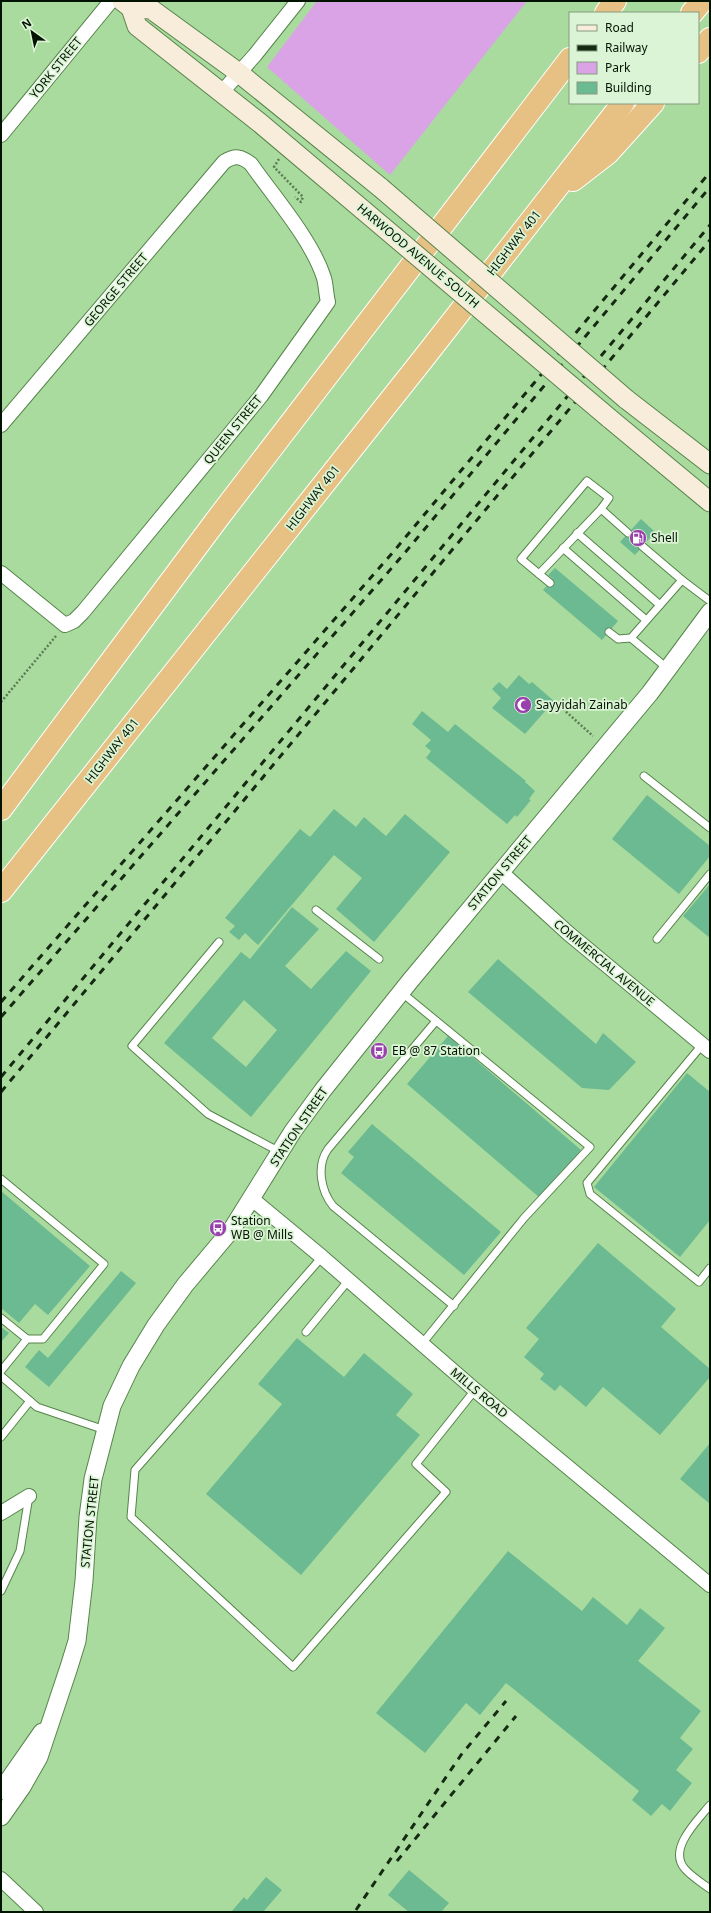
<svg xmlns="http://www.w3.org/2000/svg" width="711" height="1913" viewBox="0 0 711 1913" font-family="'Noto Sans',sans-serif">
<style>
.green{fill:#d9a3e6}
.building{fill:#6cba91;fill-rule:evenodd}
.lines{fill:none;stroke-linecap:round;stroke-linejoin:round}
.service-casing{stroke:#56844b;stroke-width:9}
.minor-casing{stroke:#56844b;stroke-width:16}
.tertiary-casing{stroke:#56844b;stroke-width:19}
.secondary-casing{stroke:#56844b;stroke-width:21}
.motorway-casing{stroke:#fff;stroke-width:24}
.path{stroke:#5b7c54;stroke-width:2.5;stroke-dasharray:2 2;stroke-linecap:butt}
.service{stroke:#fff;stroke-width:7}
.minor{stroke:#fff;stroke-width:14}
.tertiary{stroke:#fff;stroke-width:17}
.secondary{stroke:#f8ecda;stroke-width:19}
.motorway{stroke:#e7c183;stroke-width:22}
.rail{stroke:#162a13;stroke-width:3;stroke-dasharray:7 7;stroke-linecap:butt}
.secondary-bridge-casing{stroke:#56844b;stroke-width:21;stroke-linecap:butt}
.secondary-bridge{stroke:#f8ecda;stroke-width:19}
.labels{text-anchor:middle;stroke-width:3.5;stroke-linejoin:round;paint-order:stroke}
.street-label{font-size:12px;fill:#031301;stroke:#dbf4d5}
.poi-label{font-size:12px;fill:#031301;stroke:#dbf4d5;text-anchor:start}
</style>
<rect width="100%" height="100%" fill="#aadb9e"/>
<!-- green -->
<polygon class="green" points="317,1 527,1 390,175 267,67"/>
<!-- building -->
<g class="building">
<polygon points="641,519 655,532 635,555 620,542"/>
<polygon points="555,568 618,621 602,640 543,590 553,579 548,575"/>
<polygon points="519,675 529,684 532,682 554,701 525,734 492,708 501,698 492,689 499,682 507,689"/>
<polygon points="422,711 448,732 455,724 526,781 525,782 535,791 529,799 531,800 517,817 515,815 507,824 426,758 431,751 425,746 431,740 412,724"/>
<polygon points="647,795 710,846 710,856 679,894 612,839"/>
<polygon points="334,809 356,827 364,817 386,836 405,814 450,852 374,942 336,909 362,878 334,855 258,945 245,933 239,940 229,932 235,926 225,918 300,829 310,837"/>
<polygon points="710,884 710,938 683,916"/>
<path d="M292,907L319,929L285,966L311,989L346,951L371,971L251,1117L164,1043L241,952L250,959ZM244,1000L277,1030L246,1067L212,1038Z"/>
<polygon points="498,959 596,1044 603,1033 636,1062 609,1090 582,1088 468,992"/>
<polygon points="448,1036 581,1150 540,1198 407,1084"/>
<polygon points="687,1073 710,1092 710,1220 680,1257 594,1187"/>
<polygon points="372,1124 501,1232 464,1275 341,1173 354,1157 348,1152"/>
<polygon points="1,1191 90,1266 48,1315 35,1304 19,1323 1,1308"/>
<polygon points="598,1243 676,1309 661,1327 710,1369 710,1377 660,1435 603,1387 586,1407 560,1385 555,1391 540,1379 544,1374 524,1357 539,1339 526,1328"/>
<polygon points="121,1271 136,1283 49,1387 25,1367 39,1350 48,1358"/>
<polygon points="1,1327 9,1333 1,1342"/>
<polygon points="297,1338 344,1377 364,1353 413,1394 396,1415 420,1435 301,1575 206,1494 282,1404 258,1384"/>
<polygon points="710,1443 710,1504 680,1479"/>
<polygon points="508,1551 582,1611 593,1597 627,1625 640,1608 665,1628 638,1661 701,1711 680,1738 693,1749 676,1770 692,1783 670,1811 662,1804 651,1816 632,1800 639,1791 506,1683 480,1715 466,1703 425,1753 376,1713"/>
<polygon points="409,1870 449,1903 441,1912 409,1912 388,1895"/>
<polygon points="266,1877 282,1890 263,1912 231,1912 244,1897 247,1900"/>
</g>
<g class="lines">
<defs>
<g id="service">
<polyline points="577,533 660,605"/>
<polyline points="642,546 682,580"/>
<polyline points="563,548 646,620"/>
<polyline points="539,574 601,509"/>
<polyline points="550,583 521,559 587,481 609,498 601,509 628,533"/>
<polyline points="609,632 618,639 631,638"/>
<polyline points="668,669 631,638 682,580 710,601"/>
<polyline points="644,776 710,828"/>
<polyline points="316,910 379,959"/>
<polyline points="657,939 710,874"/>
<polyline points="219,942 132,1046 208,1114 280,1152"/>
<polyline points="401,992 590,1147 524,1218 421,1345"/>
<path d="M436,1021L328,1149C316,1166 321,1191 333,1206L454,1306"/>
<polyline points="702,1045 587,1183 590,1194 699,1282 710,1268"/>
<polyline points="1,1179 104,1264 43,1339 27,1339 1,1371"/>
<polyline points="322,1257 135,1470 131,1517 293,1667 446,1492 416,1464 475,1390"/>
<polyline points="1,1318 27,1339"/>
<polyline points="306,1332 348,1281"/>
<polyline points="1,1376 37,1407 105,1430"/>
<polyline points="1,1437 30,1401"/>
<polyline points="1,1591 20,1551 29,1496"/>
<path d="M710,1805C698,1820 667,1849 685,1869C692,1877 702,1883 710,1889"/>
</g>
<g id="minor">
<polyline points="221,93 255,55 298,1"/>
<polyline points="1,135 111,1"/>
<path d="M1,425L224,162C235,155 241,156 251,164C274,197 312,240 324,278C326,285 326,294 328,302L261,396L83,612L74,621L65,625L1,573"/>
<polyline points="501,872 568,933 710,1051"/>
<polyline points="252,1199 322,1257 475,1390 710,1585"/>
<polyline points="1,1513 29,1496"/>
<polyline points="1,1879 36,1912"/>
</g>
<g id="tertiary">
<polyline points="1,1791 42,1732"/>
<polyline points="1,1817 22,1787 39,1757 69,1667 77,1641 84,1581 88,1517 93,1479 112,1406 131,1366 156,1325 185,1285 232,1229 293,1131 323,1090 410,981 650,693 710,612"/>
</g>
<g id="secondary">
<polyline points="122,1 131,8 151,9 239,73 381,188"/>
<polyline points="131,8 137,26 260,123 363,210"/>
<polyline points="626,399 710,464"/>
<polyline points="609,418 710,502"/>
</g>
<g id="motorway">
<polyline points="606,13 615,1"/>
<polyline points="692,13 702,1"/>
<polyline points="698,52 710,39"/>
<polyline points="573,180 608,153 653,103"/>
<polyline points="1,809 218,518 570,59"/>
<polyline points="1,891 423,359 623,103"/>
</g>
</defs>
<!-- service casing -->
<use href="#service" class="service-casing"/>
<!-- minor casing -->
<use href="#minor" class="minor-casing"/>
<!-- tertiary casing -->
<use href="#tertiary" class="tertiary-casing"/>
<!-- secondary casing -->
<use href="#secondary" class="secondary-casing"/>
<!-- motorway casing -->
<use href="#motorway" class="motorway-casing"/>
<!-- path -->
<g class="path">
<polyline points="279,159 274,167 303,197 301,202 295,197"/>
<polyline points="1,702 56,636"/>
<polyline points="563,709 593,736"/>
</g>
<!-- service -->
<use href="#service" class="service"/>
<!-- minor -->
<use href="#minor" class="minor"/>
<!-- tertiary -->
<use href="#tertiary" class="tertiary"/>
<!-- secondary -->
<use href="#secondary" class="secondary"/>
<!-- motorway -->
<use href="#motorway" class="motorway"/>
<!-- rail -->
<g class="rail">
<polyline points="1,1002 394,551 710,172"/>
<polyline points="1,1017 403,555 710,187"/>
<polyline points="1,1077 710,225"/>
<polyline points="1,1092 710,240"/>
<polyline points="397,1861 516,1716"/>
<polyline points="356,1910 461,1755 506,1701"/>
</g>
<defs>
<g id="secondary-bridge">
<polyline points="381,188 626,399"/>
<polyline points="363,210 609,418"/>
</g>
</defs>
<!-- secondary-bridge casing -->
<use href="#secondary-bridge" class="secondary-bridge-casing"/>
<!-- secondary-bridge -->
<use href="#secondary-bridge" class="secondary-bridge"/>
</g>
<!-- icons -->
<defs>
<symbol id="fuel-disc" viewBox="-11 -11 22 22"><circle r="9.5" fill="#9840ac" stroke="#dbf4d5"/><path d="M-5.5-6h7V0h2V4h1.3V-2.5L3-4.5l.8-.8L6-3V5H2.5V1h-1V6h-7ZM-4.2-4.7v3.2H.2V-4.7Z" fill="#fff"/></symbol>
<symbol id="mosque-disc" viewBox="-11 -11 22 22"><circle r="9.5" fill="#9840ac" stroke="#dbf4d5"/><path d="M3.5-4.9A6 6 0 1 0 3.5 4.9A5 5 0 1 1 3.5-4.9Z" fill="#fff"/></symbol>
<symbol id="bus-disc" viewBox="-11 -11 22 22"><circle r="9.5" fill="#9840ac" stroke="#dbf4d5"/><path d="M-5-6H5V4H4V6H2V4H-2V6H-4V4H-5ZM-3.5-4V0h7V-4ZM-3.5 1.2v1.5H-2V1.2ZM2 1.2v1.5H3.5V1.2Z" fill="#fff"/></symbol>
</defs>
<g fill-rule="evenodd">
<use href="#fuel-disc" x="628" y="528" width="20" height="20"/>
<use href="#mosque-disc" x="513" y="695" width="20" height="20"/>
<use href="#bus-disc" x="369" y="1041" width="20" height="20"/>
<use href="#bus-disc" x="208" y="1218" width="20" height="20"/>
</g>
<g class="labels">
<!-- street labels -->
<g class="street-label">
<text transform="translate(56 68) rotate(-51)" y="4">YORK STREET</text>
<text transform="translate(514 243) rotate(-52)" y="4">HIGHWAY 401</text>
<text transform="translate(418 256) rotate(40)" y="4">HARWOOD AVENUE SOUTH</text>
<text transform="translate(116 290) rotate(-50)" y="4">GEORGE STREET</text>
<text transform="translate(233 430) rotate(-51)" y="4">QUEEN STREET</text>
<text transform="translate(313 498) rotate(-52)" y="4">HIGHWAY 401</text>
<text transform="translate(112 751) rotate(-52)" y="4">HIGHWAY 401</text>
<text transform="translate(500 873) rotate(-50)" y="4">STATION STREET</text>
<text transform="translate(604 963) rotate(40)" y="4">COMMERCIAL AVENUE</text>
<text transform="translate(299 1127) rotate(-56)" y="4">STATION STREET</text>
<text transform="translate(479 1393) rotate(40)" y="4">MILLS ROAD</text>
<text transform="translate(90 1522) rotate(-84)" y="4">STATION STREET</text>
</g>
<!-- poi labels -->
<g class="poi-label">
<text x="651" y="542">Shell</text>
<text x="536" y="709">Sayyidah Zainab</text>
<text x="392" y="1055">EB @ 87 Station</text>
<text x="231" y="1225">Station<tspan x="231" dy="14">WB @ Mills</tspan></text>
</g>
</g>
<!-- border -->
<rect width="711" height="1913" fill="none" stroke="#031301" stroke-width="4"/>
<!-- legend -->
<rect x="569" y="12" width="130" height="92" fill="#dbf4d5" stroke="#859a80"/>
<rect x="577" y="25" width="20" height="6" fill="#f8ecda" stroke="#859a80"/>
<text x="605" y="32" font-size="12" fill="#031301">Road</text>
<rect x="577" y="45" width="20" height="6" fill="#162a13" stroke="#859a80"/>
<text x="605" y="52" font-size="12" fill="#031301">Railway</text>
<rect x="577" y="62" width="20" height="12" fill="#d9a3e6" stroke="#859a80"/>
<text x="605" y="72" font-size="12" fill="#031301">Park</text>
<rect x="577" y="82" width="20" height="12" fill="#6cba91" stroke="#859a80"/>
<text x="605" y="92" font-size="12" fill="#031301">Building</text>
<!-- north arrow -->
<g transform="translate(32 32) rotate(327)" stroke="#dbf4d5" stroke-width="3" paint-order="stroke">
<path d="M0-3L7 15L0 10L-7 15Z" fill="#031301"/>
<text y="-6" font-size="11" font-weight="bold" text-anchor="middle" fill="#031301">N</text>
</g>
</svg>
